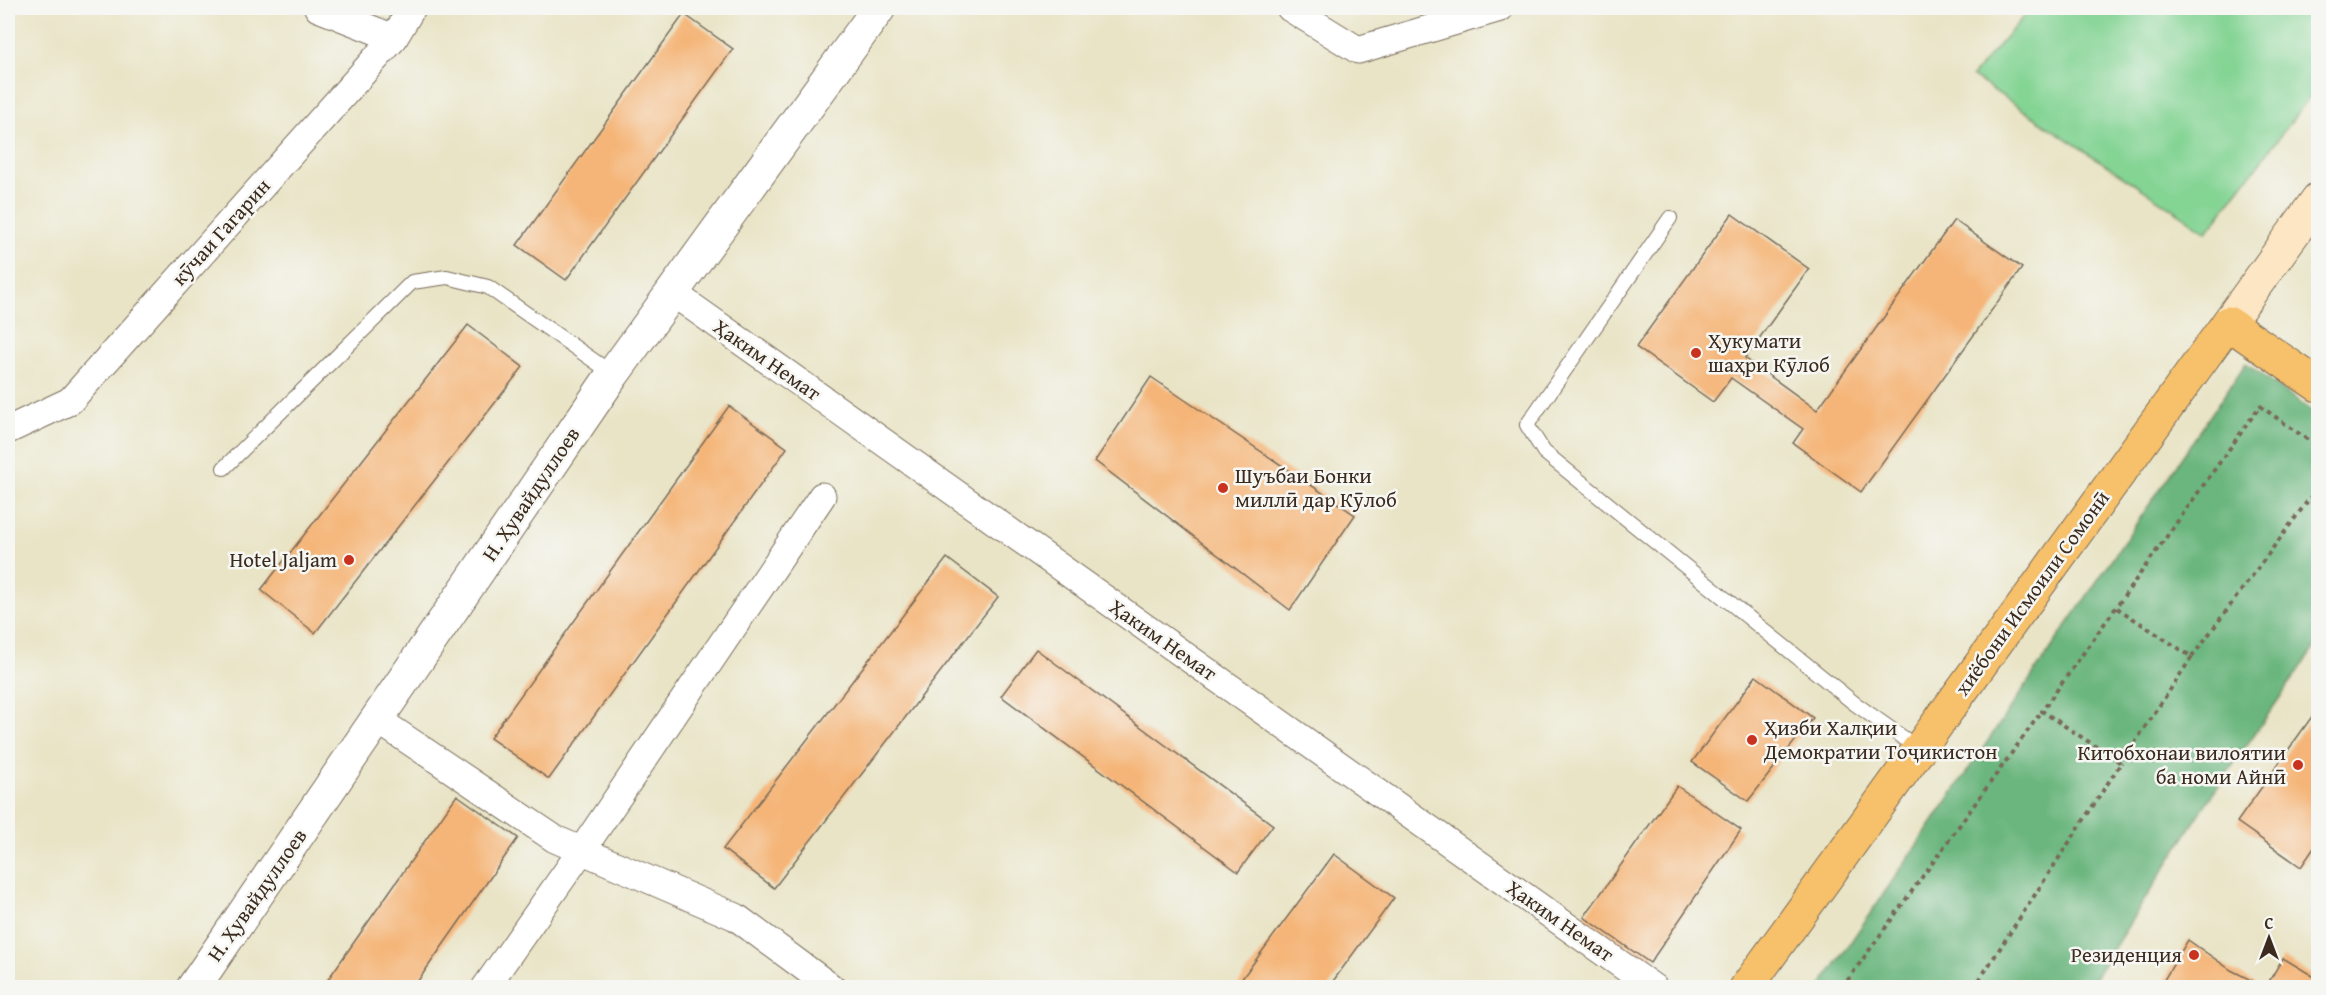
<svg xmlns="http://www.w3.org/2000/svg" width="2326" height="995" viewBox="0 0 2326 995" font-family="'Gentium Book Plus',serif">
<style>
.green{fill:#84d494;stroke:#607f59;stroke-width:1.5}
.forest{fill:#6bb67e;stroke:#53704e;stroke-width:1.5}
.building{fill:#f5b578}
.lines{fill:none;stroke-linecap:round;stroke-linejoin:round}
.service-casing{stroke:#786b59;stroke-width:16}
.minor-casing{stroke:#786b59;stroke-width:29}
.tertiary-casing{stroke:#786b59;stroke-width:35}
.secondary-casing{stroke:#786b59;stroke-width:35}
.primary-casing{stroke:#786b59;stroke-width:35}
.path{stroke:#786b59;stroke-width:4;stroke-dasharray:4.5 4.5;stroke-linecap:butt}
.service{stroke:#fff;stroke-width:14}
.minor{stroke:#fff;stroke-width:27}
.tertiary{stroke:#fff;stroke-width:33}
.secondary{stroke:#fce6c4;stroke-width:33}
.primary{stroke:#f7c06b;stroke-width:33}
.poi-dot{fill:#c8321e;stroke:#f6f6f2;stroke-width:2}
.labels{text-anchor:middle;stroke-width:5;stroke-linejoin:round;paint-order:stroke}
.street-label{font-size:21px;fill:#3b2a1e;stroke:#f6f6f2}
.poi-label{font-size:21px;fill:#3b2a1e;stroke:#f6f6f2;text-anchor:start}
</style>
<rect width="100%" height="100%" fill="#f6f6f2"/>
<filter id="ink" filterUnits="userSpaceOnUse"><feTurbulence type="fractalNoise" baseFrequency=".0167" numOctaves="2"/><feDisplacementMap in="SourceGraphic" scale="12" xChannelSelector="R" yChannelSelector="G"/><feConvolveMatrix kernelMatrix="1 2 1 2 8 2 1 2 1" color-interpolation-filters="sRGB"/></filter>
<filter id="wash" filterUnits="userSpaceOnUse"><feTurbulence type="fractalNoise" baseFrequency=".008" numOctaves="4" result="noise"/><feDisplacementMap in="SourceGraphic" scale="24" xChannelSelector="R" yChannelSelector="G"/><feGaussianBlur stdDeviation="1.35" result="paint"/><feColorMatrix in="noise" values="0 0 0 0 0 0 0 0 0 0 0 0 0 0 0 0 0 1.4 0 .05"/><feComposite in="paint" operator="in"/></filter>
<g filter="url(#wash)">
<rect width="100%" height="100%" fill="#e9e4c6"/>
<!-- green -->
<polygon class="green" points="2031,8 2318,8 2318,86 2207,232 1972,76"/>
<!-- forest -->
<polygon class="forest" points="2246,363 2318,416 2318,643 2205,805 2089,987 1820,987"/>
<g id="blocks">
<!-- building -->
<g class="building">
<polygon points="684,14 733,49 566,280 517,245"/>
<polygon points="1732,214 1809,269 1745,358 1817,410 1954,220 2022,268 1861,492 1793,443 1803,429 1731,378 1713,402 1636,347"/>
<polygon points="468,325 523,367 315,633 261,590"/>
<polygon points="1151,377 1355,515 1290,610 1095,461"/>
<polygon points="729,406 787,448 549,779 490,738"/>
<polygon points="947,558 998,597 774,888 723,849"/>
<polygon points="1036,649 1273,825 1238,872 1001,696"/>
<polygon points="1756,676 1813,718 1748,801 1692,762"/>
<polygon points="2318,708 2318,842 2301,867 2237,822"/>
<polygon points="1677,786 1741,830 1650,963 1584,917"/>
<polygon points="457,795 518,838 413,988 322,988"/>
<polygon points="1334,854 1394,898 1328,988 1235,988"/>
<polygon points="2188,940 2231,970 2263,986 2262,988 2159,988"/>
<polygon points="2283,958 2318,979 2318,988 2265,988"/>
</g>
</g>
</g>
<g filter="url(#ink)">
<use href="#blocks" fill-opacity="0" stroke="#786b59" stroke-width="1.5"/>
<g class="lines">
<defs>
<g id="service">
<polyline points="1670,218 1527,425 1544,452 1854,703 1919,749"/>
<polyline points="224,468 412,282 447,277 488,287 613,374"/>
</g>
<g id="minor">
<polyline points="318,8 394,38"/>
<polyline points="1290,8 1358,50 1500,8"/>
<polyline points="673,293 1654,988"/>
<polyline points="8,430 70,401 394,38 412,8"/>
<polyline points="378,720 555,839 736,917 832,988"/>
<polyline points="485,988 582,850 822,496"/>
</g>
<polyline id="tertiary" points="193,988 613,374 879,8"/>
<polyline id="secondary" points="2228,323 2318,199"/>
<polyline id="primary" points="1746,988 2228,323 2318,385"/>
</defs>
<!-- service casing -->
<use href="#service" class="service-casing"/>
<!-- minor casing -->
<use href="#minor" class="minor-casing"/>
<!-- tertiary casing -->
<use href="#tertiary" class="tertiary-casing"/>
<!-- secondary casing -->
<use href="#secondary" class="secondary-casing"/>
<!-- primary casing -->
<use href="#primary" class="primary-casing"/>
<!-- path -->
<g class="path">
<polyline points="2117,608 2192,657 2121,763"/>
<polyline points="2192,657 2318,487"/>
<polyline points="1842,988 2042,711"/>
<polyline points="1974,988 2121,763 2042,711 2260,406 2318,447"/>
</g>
<!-- service -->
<use href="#service" class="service"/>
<!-- minor -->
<use href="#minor" class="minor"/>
<!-- tertiary -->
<use href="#tertiary" class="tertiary"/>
<!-- secondary -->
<use href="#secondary" class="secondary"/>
<!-- primary -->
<use href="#primary" class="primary"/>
</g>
</g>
<!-- markers -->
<g class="poi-dot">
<circle cx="1696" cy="353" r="6"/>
<circle cx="1223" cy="488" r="6"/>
<circle cx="349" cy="560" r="6"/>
<circle cx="1752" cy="740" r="6"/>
<circle cx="2298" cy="765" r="6"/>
<circle cx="2194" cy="955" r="6"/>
</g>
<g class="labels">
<!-- street labels -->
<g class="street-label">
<text transform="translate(221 232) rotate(-48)" y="7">кӯчаи Гагарин</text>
<text transform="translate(767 360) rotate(35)" y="7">Ҳаким Немат</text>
<text transform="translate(531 494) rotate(-56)" y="7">Н. Ҳувайдуллоев</text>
<text transform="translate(2032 593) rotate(-54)" y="7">хиёбони Исмоили Сомонӣ</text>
<text transform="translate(1163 640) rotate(35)" y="7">Ҳаким Немат</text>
<text transform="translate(257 895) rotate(-55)" y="7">Н. Ҳувайдуллоев</text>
<text transform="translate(1560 921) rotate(35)" y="7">Ҳаким Немат</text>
</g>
<!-- poi labels -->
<g class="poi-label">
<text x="1708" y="348">Ҳукумати<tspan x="1708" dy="24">шаҳри Кӯлоб</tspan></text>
<text x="1235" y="483">Шуъбаи Бонки<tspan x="1235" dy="24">миллӣ дар Кӯлоб</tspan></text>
<text x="337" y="567" text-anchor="end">Hotel Jaljam</text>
<text x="1764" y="735">Ҳизби Халқии<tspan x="1764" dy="24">Демократии Тоҷикистон</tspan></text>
<text x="2286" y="760" text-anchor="end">Китобхонаи вилоятии<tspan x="2286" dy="24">ба номи Айнӣ</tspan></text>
<text x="2182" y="962" text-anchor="end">Резиденция</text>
</g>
</g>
<!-- margin -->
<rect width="2326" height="995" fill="none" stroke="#f6f6f2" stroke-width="30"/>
<!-- north arrow -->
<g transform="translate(2269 938)" stroke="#f6f6f2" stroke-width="4.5" paint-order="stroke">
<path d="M0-4.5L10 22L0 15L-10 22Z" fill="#3b2a1e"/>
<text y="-9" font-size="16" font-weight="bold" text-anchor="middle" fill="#3b2a1e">С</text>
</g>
</svg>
